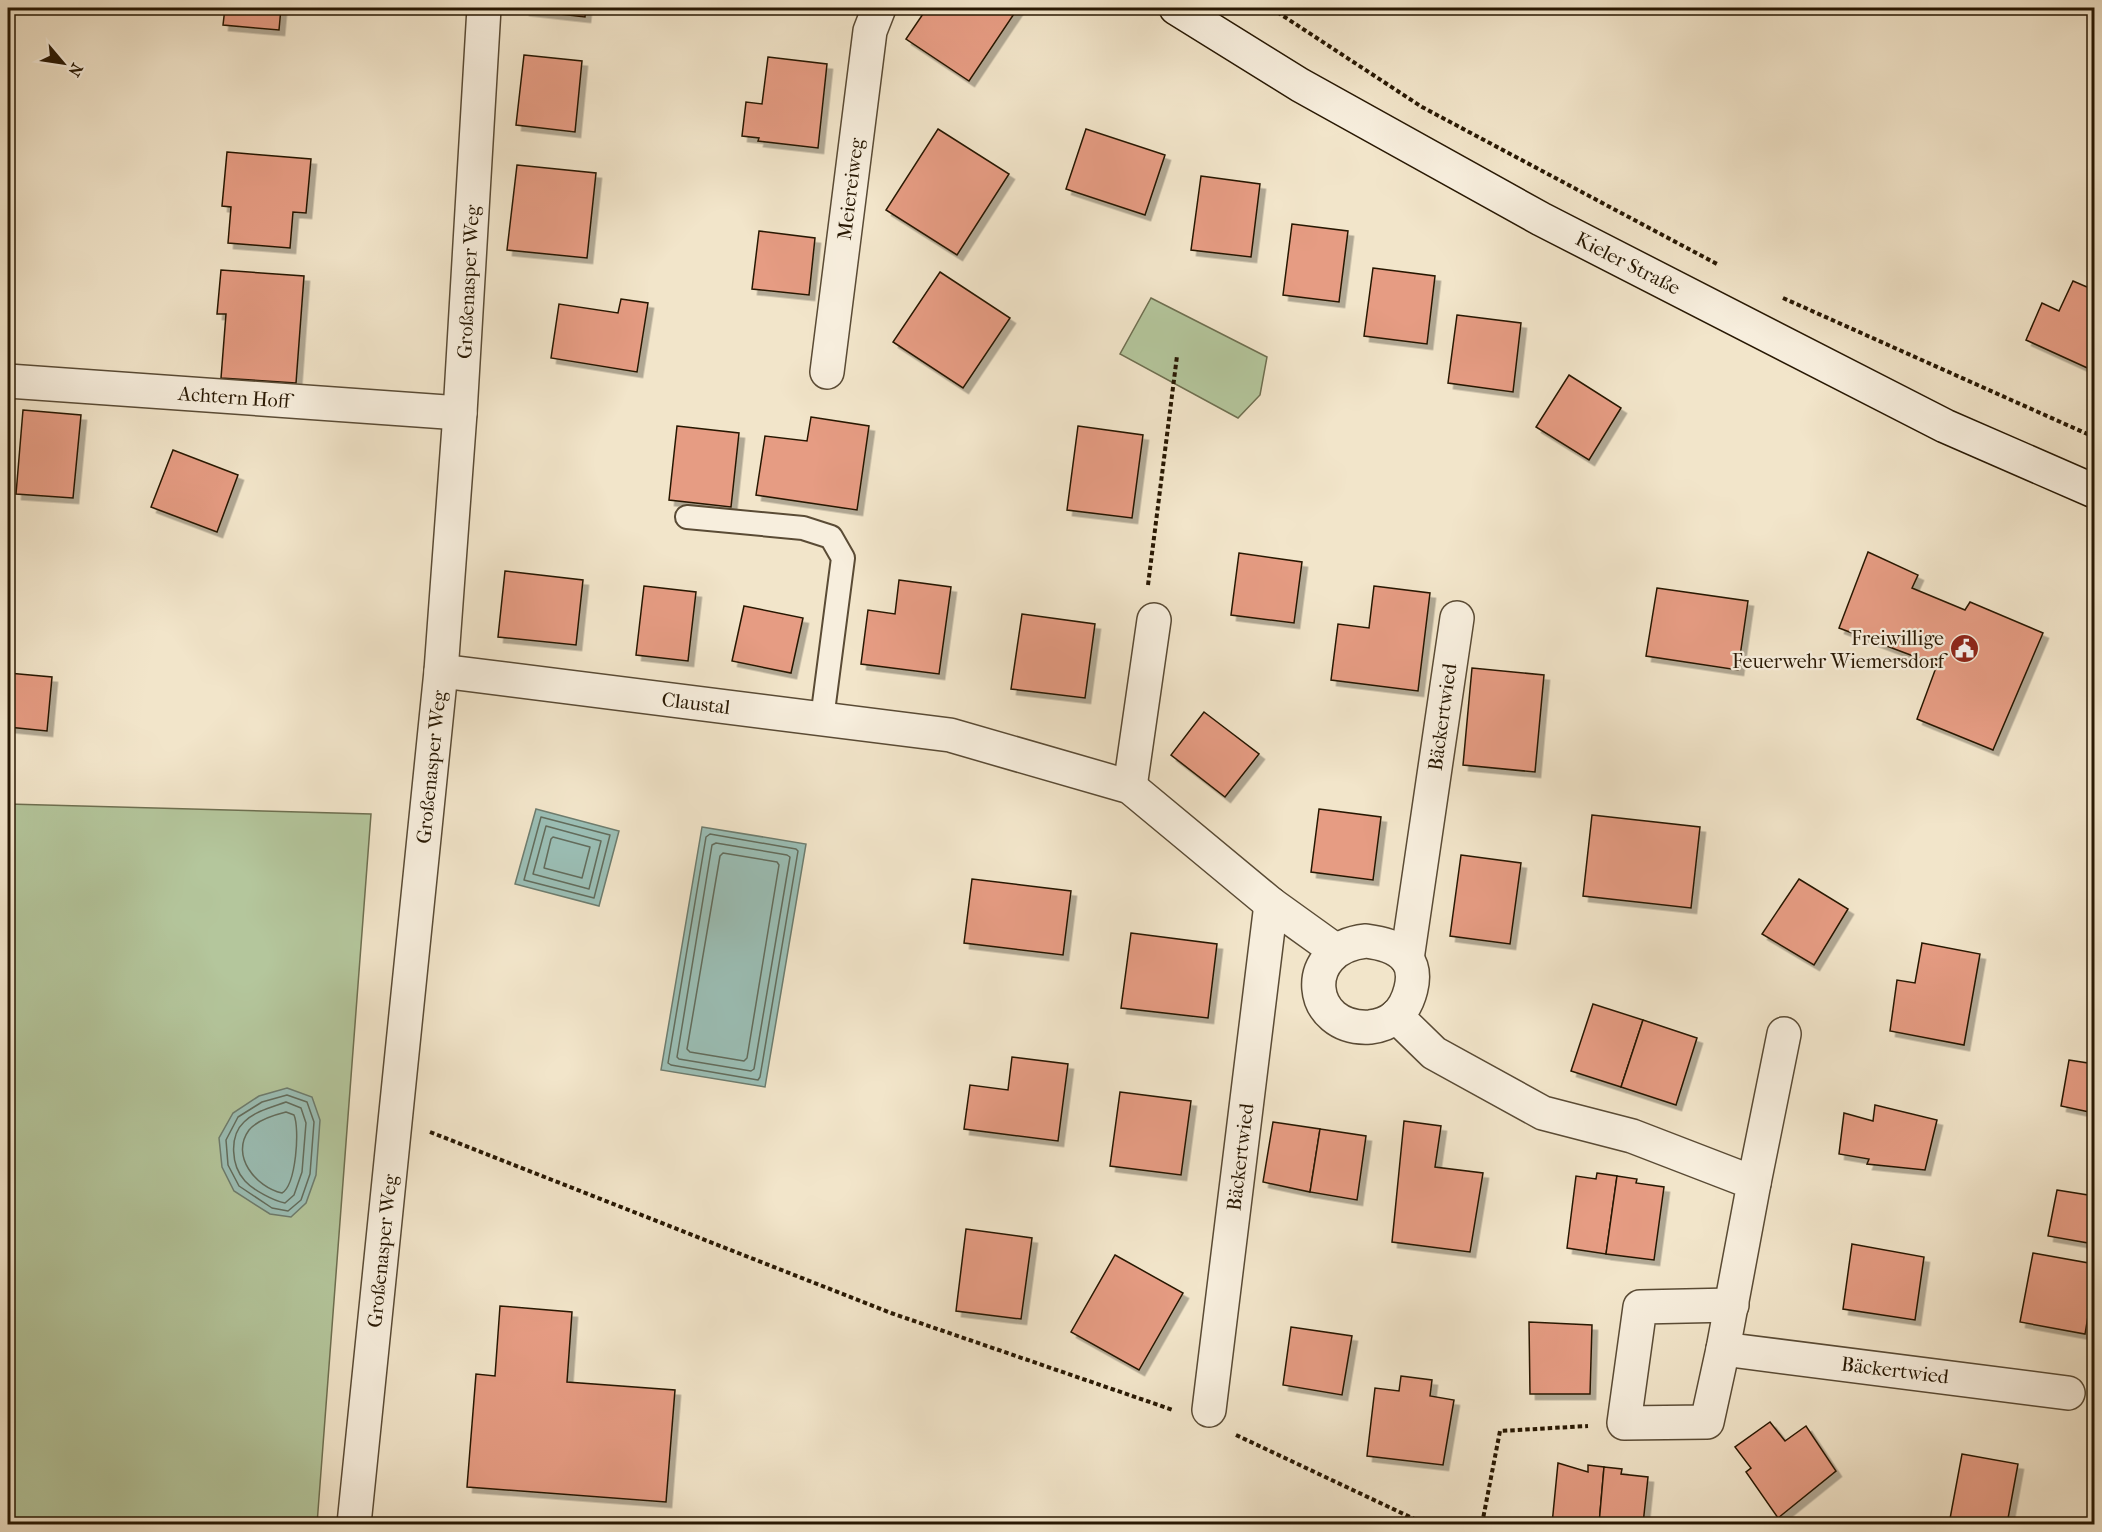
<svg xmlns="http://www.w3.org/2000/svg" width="2102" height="1532" viewBox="0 0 2102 1532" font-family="'IM FELL French Canon',serif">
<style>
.green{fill:#b4c69c;stroke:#6e6f50;stroke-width:1.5}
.water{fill:#9bbfb6;stroke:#6d7c6e;stroke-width:1.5}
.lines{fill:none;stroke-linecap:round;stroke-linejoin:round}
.shore{stroke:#626c5c;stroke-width:1.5}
.building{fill:#e69c83;stroke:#281803;stroke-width:1.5;filter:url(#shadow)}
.service-casing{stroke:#5a4b35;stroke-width:26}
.minor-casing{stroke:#5a4b35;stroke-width:36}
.secondary-casing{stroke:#281803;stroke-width:36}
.path{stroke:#281803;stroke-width:4;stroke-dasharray:4.5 3;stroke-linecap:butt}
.service{stroke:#f7eedd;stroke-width:22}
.minor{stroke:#f7eedd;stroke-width:33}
.secondary{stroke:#f7eedd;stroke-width:33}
.labels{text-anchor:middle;stroke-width:4.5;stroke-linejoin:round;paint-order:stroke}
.street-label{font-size:20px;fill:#281803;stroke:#f7eedd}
.poi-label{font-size:20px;fill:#281803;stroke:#f7eedd;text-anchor:end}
</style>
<defs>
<filter id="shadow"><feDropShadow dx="5.5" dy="5.5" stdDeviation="0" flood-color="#0004"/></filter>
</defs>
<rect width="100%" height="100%" fill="#f2e5ca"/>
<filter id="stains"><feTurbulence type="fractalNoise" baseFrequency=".00333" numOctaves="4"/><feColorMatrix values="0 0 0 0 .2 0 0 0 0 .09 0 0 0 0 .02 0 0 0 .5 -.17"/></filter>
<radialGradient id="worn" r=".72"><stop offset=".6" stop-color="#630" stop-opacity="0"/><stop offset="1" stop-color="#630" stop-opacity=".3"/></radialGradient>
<!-- green -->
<g class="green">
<polygon points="1151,298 1267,357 1260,395 1238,418 1120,354"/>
<polygon points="8,804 371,814 317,1524 8,1524"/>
</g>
<!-- water -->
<g class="water">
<polygon points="536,809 619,831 599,906 515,884"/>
<polygon points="702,827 806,844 765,1087 661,1070"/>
<polygon points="287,1088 312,1097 320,1120 316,1175 306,1203 291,1217 270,1214 234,1191 222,1167 219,1138 233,1113 259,1096"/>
</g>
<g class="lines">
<!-- shore -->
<g class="shore">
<polygon points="541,817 610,835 594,898 524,880"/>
<polygon points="546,826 601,841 589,889 533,874"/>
<polygon points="710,834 796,849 798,851 760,1077 758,1080 671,1065 668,1063 706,837"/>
<polygon points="553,837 590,847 582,878 544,868 551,839"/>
<polygon points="716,843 787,855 790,857 754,1069 751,1071 679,1059 677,1057 712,845"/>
<polygon points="723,853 777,862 779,865 747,1058 744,1061 690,1052 687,1049 720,856"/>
<polygon points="287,1095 307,1102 314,1122 310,1174 301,1200 288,1211 272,1208 239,1186 228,1165 226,1140 238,1117 262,1102"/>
<path d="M286,1102L301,1108L306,1123L302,1172L294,1195L285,1203C274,1201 253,1190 245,1181C231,1166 229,1136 244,1122C255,1111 272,1107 286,1102Z"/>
<path d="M286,1112L294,1115C300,1129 296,1185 282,1193C256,1187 230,1156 249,1130C257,1120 274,1115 286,1112Z"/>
</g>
</g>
<!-- building -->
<g class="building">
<polygon points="225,8 281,8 279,30 223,25"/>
<polygon points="524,8 586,8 585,17 524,10"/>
<polygon points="927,8 1018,8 969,81 906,39"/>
<polygon points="524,55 582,61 575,132 516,125"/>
<polygon points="768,57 827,64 818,148 758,141 759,138 742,136 746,102 762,104"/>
<polygon points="938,129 1009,174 957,255 886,210"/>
<polygon points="1086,129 1165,155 1145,215 1066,189"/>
<polygon points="227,152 311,159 306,213 293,212 290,248 228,243 231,207 222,206"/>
<polygon points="517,165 596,173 587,258 507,250"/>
<polygon points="1201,176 1260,184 1251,257 1191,250"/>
<polygon points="1292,224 1348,231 1339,302 1283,295"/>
<polygon points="759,231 815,238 809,295 752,289"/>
<polygon points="1373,268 1435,276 1427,344 1364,336"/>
<polygon points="221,270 304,276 296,383 221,378 226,314 217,314"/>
<polygon points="940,272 1010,318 963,388 893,342"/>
<polygon points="2073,281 2094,290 2094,371 2026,340 2042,303 2059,311"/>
<polygon points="621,299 648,303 637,372 551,358 559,304 618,313"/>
<polygon points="1457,315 1521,323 1513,392 1448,383"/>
<polygon points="1569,375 1621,408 1589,460 1536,427"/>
<polygon points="23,410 81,415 73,498 16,494"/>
<polygon points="811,417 869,426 857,510 756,495 765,436 807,441"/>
<polygon points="677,426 739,433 731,507 669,500"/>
<polygon points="1078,426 1143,435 1132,518 1067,510"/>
<polygon points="173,450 238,475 217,532 151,507"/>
<polygon points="1868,552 1918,575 1912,588 1965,610 1970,602 2043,633 1993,750 1917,719 1937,665 1839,628"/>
<polygon points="1239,553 1302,562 1294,623 1231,615"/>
<polygon points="505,571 583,580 576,645 498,637"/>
<polygon points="899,580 951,587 939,674 861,664 868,610 895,614"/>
<polygon points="644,586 696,592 688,661 636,655"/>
<polygon points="1374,586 1430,593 1418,691 1331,680 1338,624 1369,628"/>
<polygon points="1657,588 1748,601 1738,670 1646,656"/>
<polygon points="744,606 803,618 791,673 732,661"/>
<polygon points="1022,614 1095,624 1085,698 1011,689"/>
<polygon points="1472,668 1544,675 1535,772 1463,765"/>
<polygon points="8,673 52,677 47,731 8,727"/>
<polygon points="1204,712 1259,754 1225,797 1171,755"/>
<polygon points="1319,809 1381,817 1373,880 1311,872"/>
<polygon points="1592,815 1700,827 1691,908 1583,896"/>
<polygon points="1461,855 1521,863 1510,944 1450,936"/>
<polygon points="972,879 1071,891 1063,955 964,943"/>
<polygon points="1799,879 1848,909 1814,965 1762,934"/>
<polygon points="1131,933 1217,944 1208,1018 1121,1008"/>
<polygon points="1922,943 1980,954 1964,1045 1890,1031 1897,980 1915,983"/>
<polygon points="1593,1004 1643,1020 1621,1087 1571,1071"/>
<polygon points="1643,1020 1697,1038 1676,1105 1621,1087"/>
<polygon points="1012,1057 1068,1064 1058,1141 964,1129 970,1085 1008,1090"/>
<polygon points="2069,1060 2094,1064 2094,1113 2061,1106"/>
<polygon points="1120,1092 1191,1101 1181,1175 1110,1166"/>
<polygon points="1875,1105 1937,1120 1925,1170 1867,1164 1869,1159 1839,1154 1844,1113 1873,1121"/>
<polygon points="1404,1121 1441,1126 1435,1167 1483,1173 1470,1252 1392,1242"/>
<polygon points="1273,1122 1320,1129 1310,1192 1263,1182"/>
<polygon points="1320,1129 1366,1136 1357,1200 1310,1192"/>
<polygon points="1597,1173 1617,1176 1606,1254 1567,1248 1576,1176 1596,1179"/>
<polygon points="1617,1176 1637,1179 1636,1183 1664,1187 1654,1260 1606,1254"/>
<polygon points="2057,1190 2094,1196 2094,1244 2048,1236"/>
<polygon points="966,1229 1032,1238 1021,1319 956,1311"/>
<polygon points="1852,1244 1924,1257 1915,1320 1843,1309"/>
<polygon points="2033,1253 2094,1264 2094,1280 2085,1334 2020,1322"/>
<polygon points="1115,1255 1183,1293 1139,1370 1071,1332"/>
<polygon points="500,1306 572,1312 567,1382 675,1390 666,1502 467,1487 476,1374 495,1376"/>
<polygon points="1529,1322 1592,1325 1590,1394 1530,1394"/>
<polygon points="1291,1327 1352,1336 1342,1395 1283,1385"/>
<polygon points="1401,1376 1432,1380 1430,1396 1454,1400 1443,1465 1367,1456 1375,1388 1399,1391"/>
<polygon points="1770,1422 1785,1441 1806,1426 1836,1471 1778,1518 1746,1472 1751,1468 1735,1447"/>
<polygon points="1962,1454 2018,1464 2007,1524 1949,1524"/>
<polygon points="1558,1463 1588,1472 1588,1465 1604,1467 1599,1524 1552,1524"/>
<polygon points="1604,1467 1622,1469 1621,1474 1648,1477 1643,1524 1599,1524"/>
</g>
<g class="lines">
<defs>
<polyline id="service" points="687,517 803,528 831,537 843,558 822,719"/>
<g id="minor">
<polyline points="827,372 870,31 879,8"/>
<polyline points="8,381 460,413"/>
<polyline points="441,671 950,735 1130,787 1271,904 1335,950"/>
<polyline points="1130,787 1154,620"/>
<path d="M1366,941C1380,943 1397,946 1407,959C1419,975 1409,1005 1395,1017C1388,1023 1379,1026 1370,1027C1307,1031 1298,948 1366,941Z"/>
<polyline points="1407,959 1457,618"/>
<polyline points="1396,1016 1434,1053 1543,1113 1632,1136 1754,1183 1723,1349 2068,1393"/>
<polyline points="1754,1183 1784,1034"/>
<polyline points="1723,1349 1707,1422 1624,1423 1640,1307 1732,1305"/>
<polyline points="1209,1410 1271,904"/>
<polyline points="354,1524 441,671 460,413 484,8"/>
</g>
<polyline id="secondary" points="1176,8 1300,85 1541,219 1945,426 2094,491"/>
</defs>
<!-- service casing -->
<use href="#service" class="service-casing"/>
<!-- minor casing -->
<use href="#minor" class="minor-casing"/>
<!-- secondary casing -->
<use href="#secondary" class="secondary-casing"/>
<!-- path -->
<g class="path">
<polyline points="1271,8 1422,107 1717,264"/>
<polyline points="1783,298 2094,437"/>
<polyline points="1148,585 1177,356"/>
<polyline points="430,1132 891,1313 1173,1410"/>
<polyline points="1236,1435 1425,1524"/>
<polyline points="1482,1524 1500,1431 1588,1426"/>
</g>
<!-- service -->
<use href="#service" class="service"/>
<!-- minor -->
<use href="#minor" class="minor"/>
<!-- secondary -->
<use href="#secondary" class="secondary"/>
</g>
<!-- icons -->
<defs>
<symbol id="civic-disc" viewBox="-11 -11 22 22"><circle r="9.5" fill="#8f2418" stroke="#f7eedd"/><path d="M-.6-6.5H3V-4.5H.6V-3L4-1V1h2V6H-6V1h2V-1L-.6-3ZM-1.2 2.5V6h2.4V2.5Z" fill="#fff"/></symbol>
</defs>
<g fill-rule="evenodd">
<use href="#civic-disc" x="1948" y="632" width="33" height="33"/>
</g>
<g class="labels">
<!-- street labels -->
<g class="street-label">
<text transform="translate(850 189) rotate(-83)" y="7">Meiereiweg</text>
<text transform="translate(1628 263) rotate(27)" y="7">Kieler Straße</text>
<text transform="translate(468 282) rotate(-87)" y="7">Großenasper Weg</text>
<text transform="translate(234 397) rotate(4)" y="7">Achtern Hoff</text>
<text transform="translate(696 703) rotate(7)" y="7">Claustal</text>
<text transform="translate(1442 717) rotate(-82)" y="7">Bäckertwied</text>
<text transform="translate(431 767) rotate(-84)" y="7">Großenasper Weg</text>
<text transform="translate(1240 1157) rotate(-83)" y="7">Bäckertwied</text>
<text transform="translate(382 1251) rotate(-84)" y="7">Großenasper Weg</text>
<text transform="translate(1895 1370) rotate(7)" y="7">Bäckertwied</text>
</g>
<!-- poi labels -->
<g class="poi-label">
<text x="1944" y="645">Freiwillige<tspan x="1944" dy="23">Feuerwehr Wiemersdorf</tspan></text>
</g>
</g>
<!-- margin -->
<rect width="2102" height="1532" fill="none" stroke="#f2e5ca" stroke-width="30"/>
<rect x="9" y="9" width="2084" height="1514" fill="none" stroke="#281803" stroke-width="3"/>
<rect x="15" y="15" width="2072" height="1502" fill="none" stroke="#281803" stroke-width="1.5"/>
<!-- north arrow -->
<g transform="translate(63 63) rotate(119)" stroke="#f7eedd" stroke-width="4.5" paint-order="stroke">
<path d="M0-4.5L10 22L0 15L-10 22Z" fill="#281803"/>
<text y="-9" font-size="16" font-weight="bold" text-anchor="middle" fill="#281803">N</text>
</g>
<rect width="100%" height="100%" filter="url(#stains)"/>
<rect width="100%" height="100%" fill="url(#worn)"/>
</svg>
